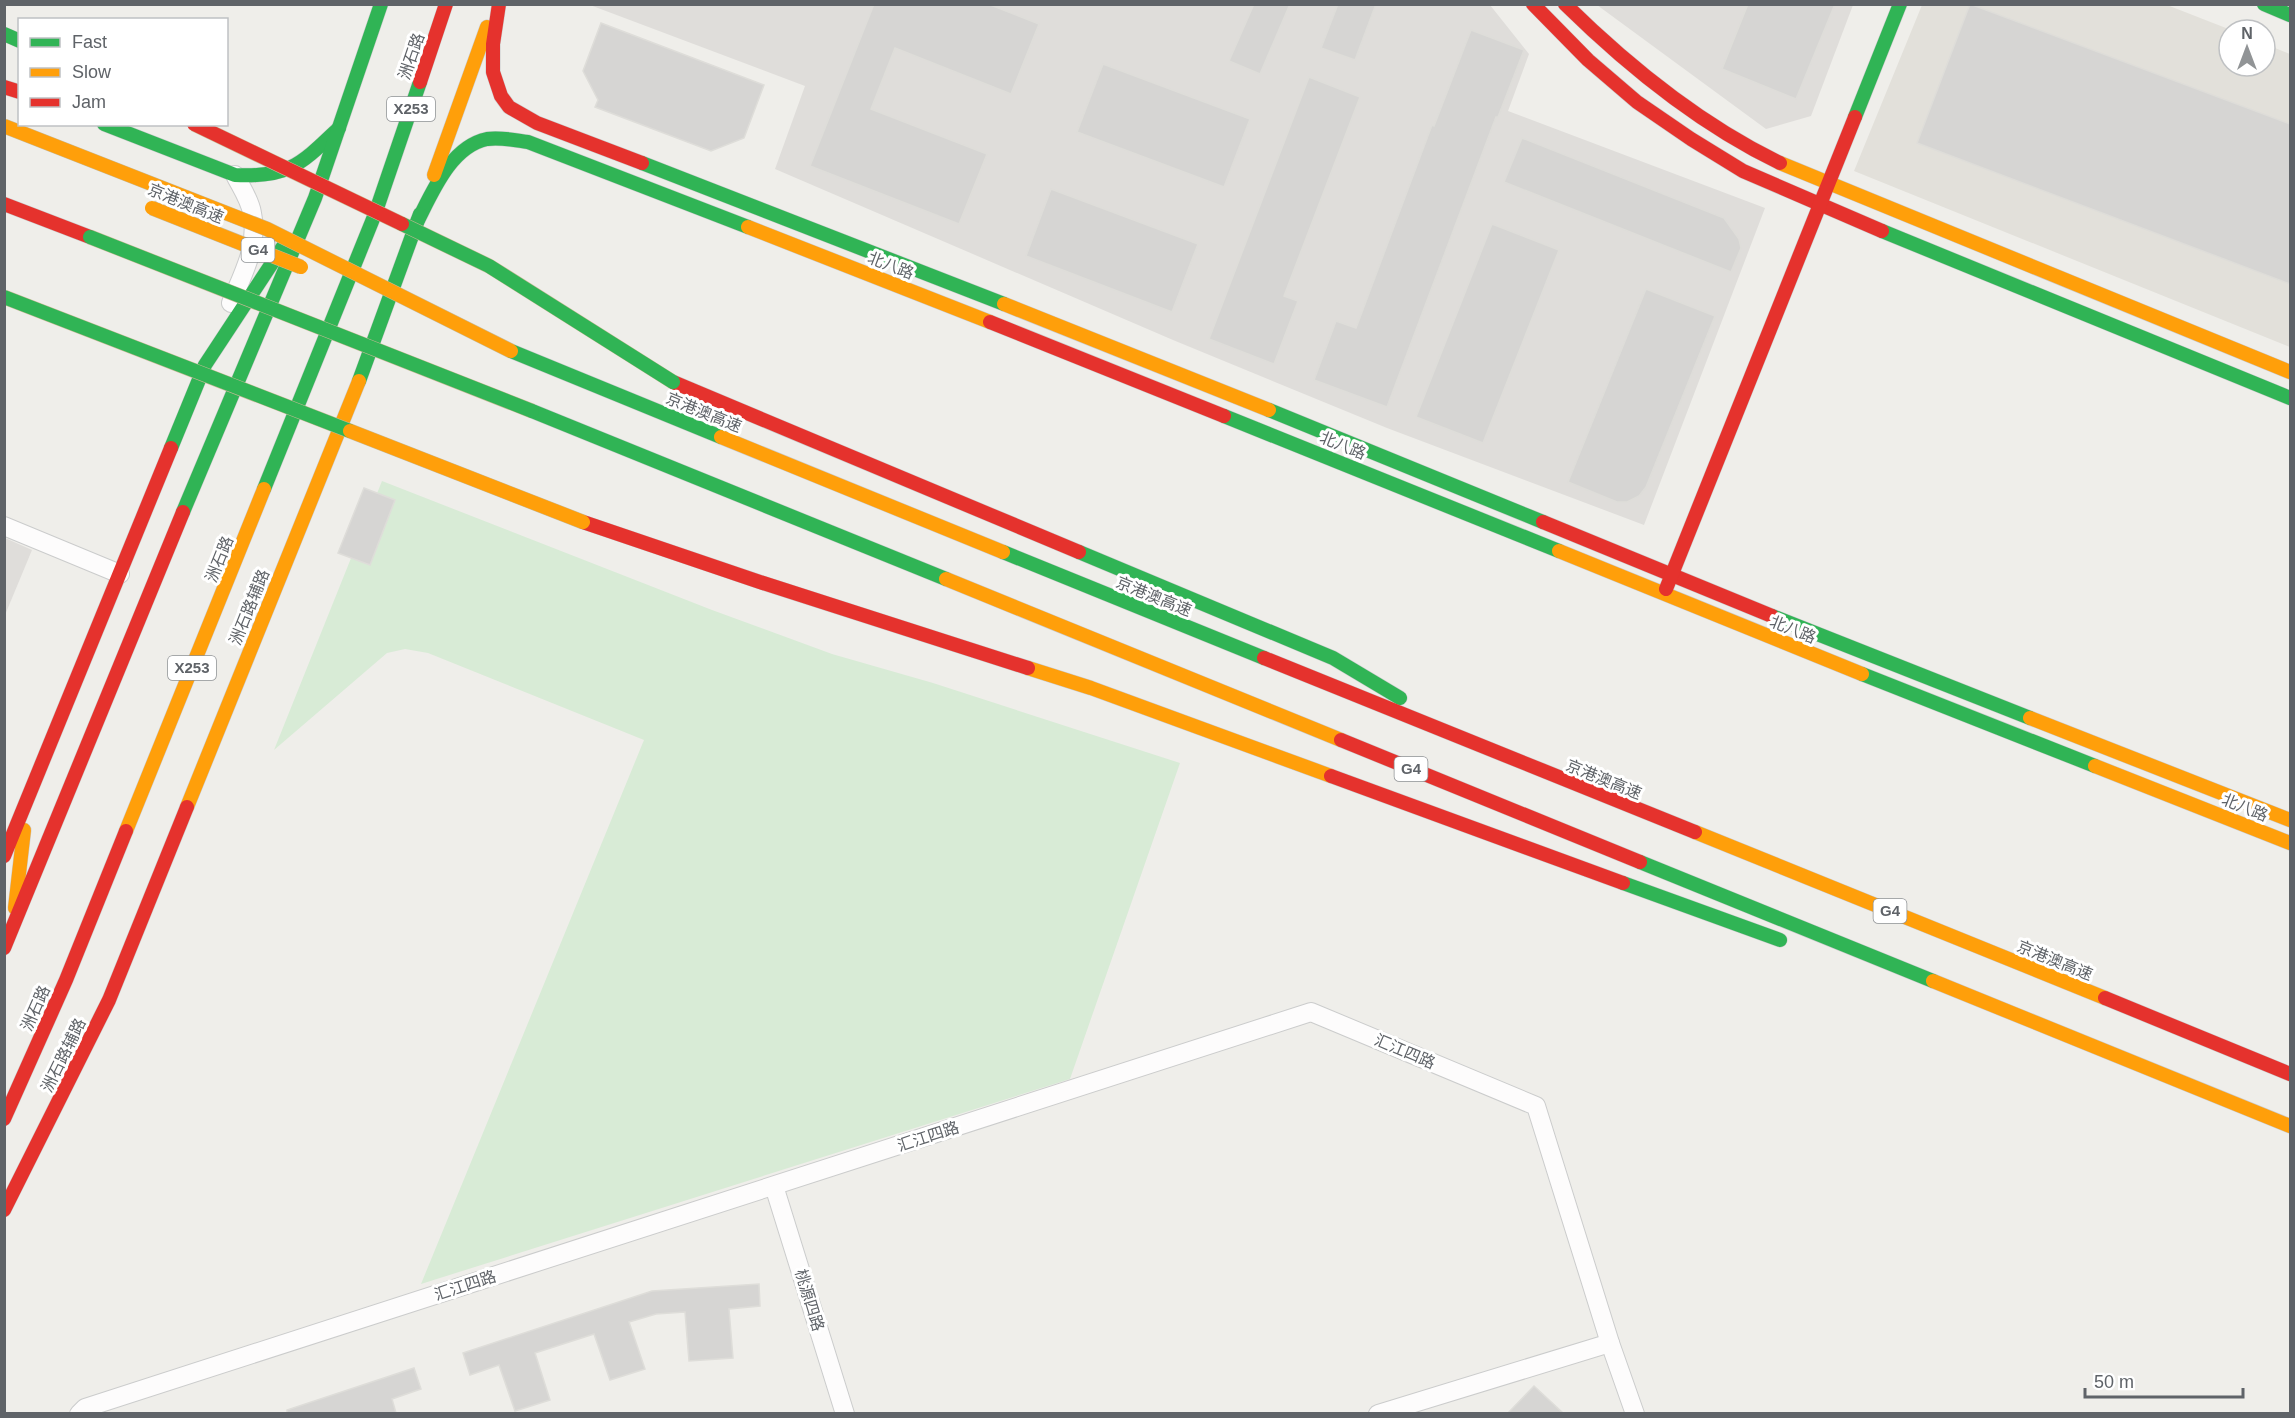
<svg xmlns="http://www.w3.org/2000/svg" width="2295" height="1418" viewBox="0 0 2295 1418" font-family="Helvetica,'Noto Sans SC',sans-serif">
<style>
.industrial{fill:#dfddda}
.education{fill:#e2e0da}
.green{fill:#d8ebd6}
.building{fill:#d6d5d3;stroke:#deddd9;stroke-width:1.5}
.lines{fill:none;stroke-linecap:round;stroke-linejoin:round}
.street-casing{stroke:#cbcccc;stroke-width:20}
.fast-casing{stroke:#cacacb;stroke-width:15}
.slow-casing{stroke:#cacacb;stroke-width:15}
.jam-casing{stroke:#cacacb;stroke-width:15}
.street{stroke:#fdfcfc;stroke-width:18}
.fast{stroke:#30b455;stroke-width:14}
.slow{stroke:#ff9f0a;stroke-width:14}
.jam{stroke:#e5322d;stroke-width:14}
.fast-bridge-casing{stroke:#c8b996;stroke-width:15;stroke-linecap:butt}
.slow-bridge-casing{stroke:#c8b996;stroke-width:15;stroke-linecap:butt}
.jam-bridge-casing{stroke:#c8b996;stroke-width:15;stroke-linecap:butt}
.fast-bridge{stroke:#30b455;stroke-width:14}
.slow-bridge{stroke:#ff9f0a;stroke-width:14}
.jam-bridge{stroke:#e5322d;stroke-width:14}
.labels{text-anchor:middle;stroke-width:6;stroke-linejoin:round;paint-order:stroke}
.shield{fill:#fff;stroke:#8f9295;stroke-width:1.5}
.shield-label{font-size:15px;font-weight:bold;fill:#5f6368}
.street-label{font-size:16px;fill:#5f6368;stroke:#fff}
</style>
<rect width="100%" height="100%" fill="#efeeea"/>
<!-- industrial -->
<g class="industrial">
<polygon points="590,5 1490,5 1529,54 1508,111 1765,208 1644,525 1387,428 1173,340 775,169 805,86"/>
<polygon points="1597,5 1853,5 1811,116 1766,129"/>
<polygon points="5,538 32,550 5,615"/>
</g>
<!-- education -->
<polygon class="education" points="1922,5 2167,5 2231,30 2229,30 2229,66 2265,66 2265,44 2290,54 2290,347 1854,171"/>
<!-- green -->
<polygon class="green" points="382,481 712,610 832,654 933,683 1180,763 1070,1079 421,1284 644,740 428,653 405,649 387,653 274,750"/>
<!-- building -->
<g class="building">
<polygon points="874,4 988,4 1039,24 1011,94 895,48 871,109 987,154 959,224 810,166"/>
<polygon points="1254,4 1290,4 1260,74 1229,61"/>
<polygon points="1338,4 1376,4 1355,60 1321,48"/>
<polygon points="1748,4 1835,4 1796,99 1722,69"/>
<polygon points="1970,4 2290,124 2290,284 1917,143"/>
<polygon points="601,23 764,85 744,138 711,151 595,107 598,100 583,71"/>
<polygon points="1471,30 1524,50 1498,117 1496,117 1387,407 1314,380 1336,321 1356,328 1432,125 1434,126"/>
<polygon points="1103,64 1250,119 1224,187 1077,132"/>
<polygon points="1309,77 1360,97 1284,296 1298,301 1274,364 1209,339"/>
<polygon points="1522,138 1724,218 1739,239 1741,248 1731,272 1504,182"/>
<polygon points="1051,189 1198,244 1172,312 1026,256"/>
<polygon points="1492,224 1559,250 1483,443 1416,417"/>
<polygon points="1646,289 1715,316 1646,487 1639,496 1627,502 1617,502 1568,482"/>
<polygon points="364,488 395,500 370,565 338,553"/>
<polygon points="759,1284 760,1306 729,1309 733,1358 689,1361 685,1312 656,1314 629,1322 645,1369 610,1380 594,1334 535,1353 550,1400 515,1411 499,1365 470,1375 463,1353 652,1291"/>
<polygon points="414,1368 421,1389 392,1399 396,1413 287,1413 287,1410"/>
<polygon points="1534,1386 1563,1413 1508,1413"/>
</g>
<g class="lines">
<defs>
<g id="street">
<path d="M231,303C243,273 259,246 252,213C250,200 241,187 235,175"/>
<polyline points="4,526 120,574"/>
<polyline points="774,1186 845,1414"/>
<polyline points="79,1414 85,1408 1311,1012 1536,1106 1610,1343 1635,1414"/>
<polyline points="1378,1414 1610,1343"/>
</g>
<g id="fast">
<polyline points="2264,4 2290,15"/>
<polyline points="4,34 20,41"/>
<polyline points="1855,117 1900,4"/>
<path d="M104,124L235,175C290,178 302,163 339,128"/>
<polyline points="642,163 1004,304"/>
<path d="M415,226C431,196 449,147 487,139C501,137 514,140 528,142L748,227"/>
<polyline points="1882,231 2290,398"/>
<polyline points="511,351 721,437"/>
<polyline points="359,381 420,214"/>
<polyline points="1269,410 1543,522"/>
<polyline points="532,411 946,579"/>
<polyline points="1224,416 1559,551"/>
<polyline points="171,448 205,365 284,245"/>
<polyline points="264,489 375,214 420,82"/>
<polyline points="183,512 315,198 381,4"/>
<polyline points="1003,552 1264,658"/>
<polyline points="1079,552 1333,658 1400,698"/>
<polyline points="1772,616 2030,718"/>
<polyline points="1862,674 2095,766"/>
<polyline points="1640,862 1933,981"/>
<polyline points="1623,883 1780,940"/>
</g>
<g id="slow">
<polyline points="1780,163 2290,372"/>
<polyline points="434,175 487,27"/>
<polyline points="748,227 990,322"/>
<polyline points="1004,304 1269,410"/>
<polyline points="721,437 1003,552"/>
<polyline points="1559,551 1862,674"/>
<polyline points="946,579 1341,740"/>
<polyline points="1028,668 1091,688 1331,776"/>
<polyline points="2030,718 2290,820"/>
<polyline points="2095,766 2290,843"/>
<polyline points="187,807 359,381"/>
<polyline points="126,831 264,489"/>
<polyline points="1695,832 2105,998"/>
<polyline points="15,908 24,830"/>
<polyline points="1933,981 2290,1126"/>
</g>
<g id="jam">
<polyline points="499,4 493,44 493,72 501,96 509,107 537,123 642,163"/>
<polyline points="1533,4 1588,60 1637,102 1691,139 1743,171 1882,231"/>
<path d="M1565,4C1629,67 1699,124 1780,163"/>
<polyline points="420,82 446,4"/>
<polyline points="4,87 20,92"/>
<polyline points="4,204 90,237"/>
<polyline points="990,322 1224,416"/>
<polyline points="673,382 1079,552"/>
<polyline points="583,522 763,583 1028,668"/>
<polyline points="1543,522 1772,616"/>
<polyline points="1666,589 1855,117"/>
<polyline points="1264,658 1695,832"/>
<polyline points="1341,740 1640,862"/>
<polyline points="1331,776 1623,883"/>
<polyline points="4,856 171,448"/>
<polyline points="4,948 183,512"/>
<polyline points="2105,998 2290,1074"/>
<polyline points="4,1119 66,980 126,831"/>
<polyline points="4,1210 109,1000 187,807"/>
</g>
</defs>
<!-- street casing -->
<use href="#street" class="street-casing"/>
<!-- fast casing -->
<use href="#fast" class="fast-casing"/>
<!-- slow casing -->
<use href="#slow" class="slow-casing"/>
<!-- jam casing -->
<use href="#jam" class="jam-casing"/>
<!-- street -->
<use href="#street" class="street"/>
<!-- fast -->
<use href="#fast" class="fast"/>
<!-- slow -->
<use href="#slow" class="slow"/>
<!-- jam -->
<use href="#jam" class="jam"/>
<defs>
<g id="fast-bridge">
<polyline points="402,224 489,266 673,382"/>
<polyline points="90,237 532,411"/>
<polyline points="4,297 350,431"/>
</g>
<g id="slow-bridge">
<polyline points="4,126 267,229 511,351"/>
<polyline points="152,208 301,267"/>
<polyline points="350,431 583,522"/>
</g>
<polyline id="jam-bridge" points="194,124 402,224"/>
</defs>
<!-- fast-bridge casing -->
<use href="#fast-bridge" class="fast-bridge-casing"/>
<!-- slow-bridge casing -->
<use href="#slow-bridge" class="slow-bridge-casing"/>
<!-- jam-bridge casing -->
<use href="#jam-bridge" class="jam-bridge-casing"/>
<!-- fast-bridge -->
<use href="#fast-bridge" class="fast-bridge"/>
<!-- slow-bridge -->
<use href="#slow-bridge" class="slow-bridge"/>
<!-- jam-bridge -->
<use href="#jam-bridge" class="jam-bridge"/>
</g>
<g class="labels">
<!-- shield labels -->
<g class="shield">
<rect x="387" y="97" width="48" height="24" rx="4.5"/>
<rect x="241.5" y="238" width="33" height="24" rx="4.5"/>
<rect x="168" y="656" width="48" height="24" rx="4.5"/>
<rect x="1394.5" y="757" width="33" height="24" rx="4.5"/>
<rect x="1873.5" y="899" width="33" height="24" rx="4.5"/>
</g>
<g class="shield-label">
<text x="411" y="114">X253</text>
<text x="258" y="255">G4</text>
<text x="192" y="673">X253</text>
<text x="1411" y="774">G4</text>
<text x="1890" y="916">G4</text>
</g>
<!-- street labels -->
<g class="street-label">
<text transform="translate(411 56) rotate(-71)" y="6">洲石路</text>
<text transform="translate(186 203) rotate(22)" y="6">京港澳高速</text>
<text transform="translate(891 265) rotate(21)" y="6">北八路</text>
<text transform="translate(704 412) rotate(22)" y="6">京港澳高速</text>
<text transform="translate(1343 445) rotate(22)" y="6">北八路</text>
<text transform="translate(219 559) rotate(-68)" y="6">洲石路</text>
<text transform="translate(1154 596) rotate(22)" y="6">京港澳高速</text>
<text transform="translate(249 607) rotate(-68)" y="6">洲石路辅路</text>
<text transform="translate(1793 629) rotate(22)" y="6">北八路</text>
<text transform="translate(1604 779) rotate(22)" y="6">京港澳高速</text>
<text transform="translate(2245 807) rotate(22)" y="6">北八路</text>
<text transform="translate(2055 960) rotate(22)" y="6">京港澳高速</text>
<text transform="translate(35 1008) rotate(-66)" y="6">洲石路</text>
<text transform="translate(1405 1051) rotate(23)" y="6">汇江四路</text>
<text transform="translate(63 1055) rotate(-64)" y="6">洲石路辅路</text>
<text transform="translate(928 1136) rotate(-18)" y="6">汇江四路</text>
<text transform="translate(465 1285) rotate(-18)" y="6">汇江四路</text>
<text transform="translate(810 1300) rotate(73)" y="6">桃源四路</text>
</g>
</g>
<!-- border -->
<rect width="2295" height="1418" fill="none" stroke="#5f6368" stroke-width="12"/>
<!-- legend -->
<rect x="18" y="18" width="210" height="108" fill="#ffffff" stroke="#bfc1c3" stroke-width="1.5"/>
<rect x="30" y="38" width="30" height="9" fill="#30b455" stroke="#bfc1c3" stroke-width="1.5"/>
<text x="72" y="48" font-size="18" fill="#5f6368">Fast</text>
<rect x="30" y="68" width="30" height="9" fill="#ff9f0a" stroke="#bfc1c3" stroke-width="1.5"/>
<text x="72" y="78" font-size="18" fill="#5f6368">Slow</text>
<rect x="30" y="98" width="30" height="9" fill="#e5322d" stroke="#bfc1c3" stroke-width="1.5"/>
<text x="72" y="108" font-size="18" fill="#5f6368">Jam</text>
<!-- north arrow -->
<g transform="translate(2247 48)"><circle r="28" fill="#ffffff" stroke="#bfc1c3" stroke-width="1.5"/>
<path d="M0-4.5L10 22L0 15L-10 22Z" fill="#919496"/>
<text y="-9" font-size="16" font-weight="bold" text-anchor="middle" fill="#5f6368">N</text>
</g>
<!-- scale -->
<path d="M2085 1388v9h158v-9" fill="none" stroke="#5f6368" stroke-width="3"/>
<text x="2094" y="1388" font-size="18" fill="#5f6368" stroke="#ffffff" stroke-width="4.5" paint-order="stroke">50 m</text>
</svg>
